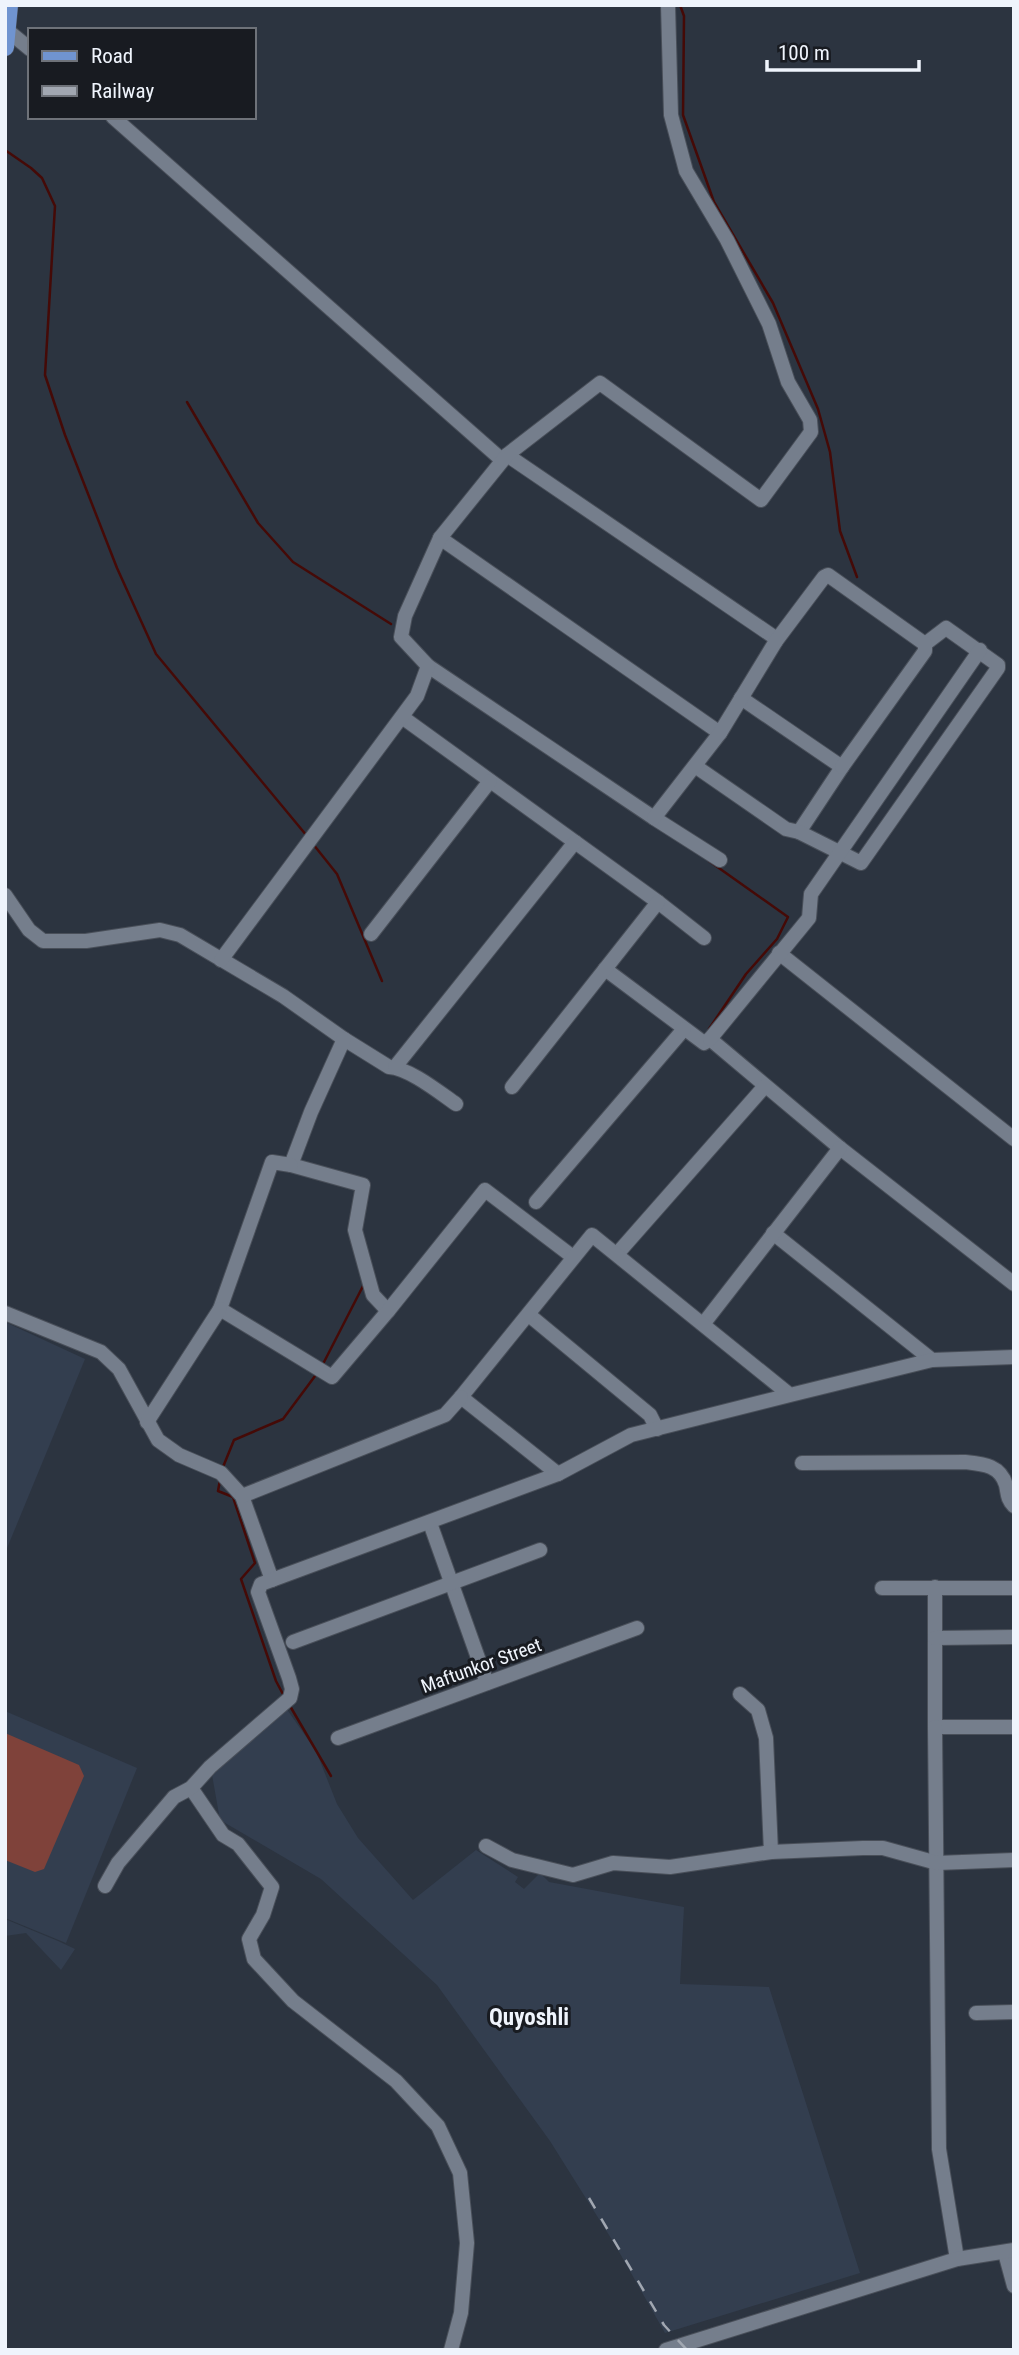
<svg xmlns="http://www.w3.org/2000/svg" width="1019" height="2355" viewBox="0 0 1019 2355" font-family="'Roboto Condensed',sans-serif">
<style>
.built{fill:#333e4f}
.green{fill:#7f423a}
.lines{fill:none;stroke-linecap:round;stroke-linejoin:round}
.stream{stroke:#450a07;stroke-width:2.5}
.minor-casing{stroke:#494f59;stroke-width:16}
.major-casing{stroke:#494f59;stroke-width:19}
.minor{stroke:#757e8c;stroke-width:14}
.major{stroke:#7094d0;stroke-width:18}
.rail{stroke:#a1a7b1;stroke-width:2.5;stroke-dasharray:12 12;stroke-linecap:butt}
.labels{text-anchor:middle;stroke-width:6;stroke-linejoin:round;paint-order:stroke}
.street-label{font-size:19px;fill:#eff4fc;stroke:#181b21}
.quarter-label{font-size:23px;font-weight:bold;fill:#eff4fc;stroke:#181b21}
</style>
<rect width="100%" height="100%" fill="#2c3440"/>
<!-- built -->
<g class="built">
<polygon points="5,1322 85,1359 5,1553"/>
<polygon points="286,1708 316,1751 337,1804 358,1838 413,1900 476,1850 518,1877 515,1882 524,1889 540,1873 549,1882 684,1907 680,1984 769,1987 860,2273 665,2333 614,2243 550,2141 437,1985 321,1879 220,1820 211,1769"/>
<polygon points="5,1711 137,1768 66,1943 5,1918"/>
<polygon points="5,1919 58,1941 75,1949 61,1970 26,1933 5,1936"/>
</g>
<!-- green -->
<polygon class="green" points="5,1733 79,1765 84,1776 44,1869 35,1872 5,1860"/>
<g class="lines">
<!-- stream -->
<g class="stream">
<polyline points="680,5 684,16 683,115 714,202 773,303 818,409 830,452 840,531 857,577"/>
<polyline points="5,150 31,168 42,178 55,206 45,375 65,435 117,568 156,654 307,836"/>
<polyline points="187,402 258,523 293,562 391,624"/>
<polyline points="313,844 337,874 382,981"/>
<polyline points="709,1029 746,974 777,939 788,917 709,861"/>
<polyline points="323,1364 363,1286"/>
<polyline points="223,1467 234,1440 283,1419 318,1372"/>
<polyline points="220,1480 218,1491 233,1497 255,1563 241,1579 276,1681 285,1698"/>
<polyline points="290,1706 331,1776"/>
</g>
<defs>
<g id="minor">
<polyline points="8,31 30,49"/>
<polyline points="113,117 502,460"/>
<polyline points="507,455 774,637 776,641"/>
<polyline points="440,538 720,733"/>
<polyline points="428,666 654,818 720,860"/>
<polyline points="741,698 842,767 799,832"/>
<polyline points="402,717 658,902 704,938"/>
<polyline points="695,766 786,829 799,832 861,863 998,668 998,665 946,628 925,644"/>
<polyline points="654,818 720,733 776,641 824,577 828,575 925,644 925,651 842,767"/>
<path d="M5,895L29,930L43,941H86L160,930L180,935L283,996L344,1039L389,1067C409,1068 440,1093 456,1104"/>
<polyline points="371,934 490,781"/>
<polyline points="779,953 1014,1139"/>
<polyline points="221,960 417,696 428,666 401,637 405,616 440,538 507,455 600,383 761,500 811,432 810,420 788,382 769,324 727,240 686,171 671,115 668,5"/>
<polyline points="605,969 704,1043 710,1039 840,1148 1014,1284"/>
<polyline points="344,1039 311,1112 291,1165 363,1185 355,1230 373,1295 388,1311"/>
<polyline points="710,1039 809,918 811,894 980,650"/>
<polyline points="395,1067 575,842"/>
<polyline points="512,1087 658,902"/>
<polyline points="291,1165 272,1162 220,1309 332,1377 388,1311 485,1190 573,1257"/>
<polyline points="536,1202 684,1029"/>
<polyline points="773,1233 932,1360"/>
<polyline points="617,1254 765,1086"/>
<polyline points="5,1313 101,1352 119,1369 158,1440 179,1455 221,1473 242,1496 272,1580"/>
<polyline points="529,1315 650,1415 657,1429"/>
<polyline points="704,1323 840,1148"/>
<polyline points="790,1395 631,1435 558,1474 461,1397 592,1235 790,1395 932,1360 1014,1357"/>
<polyline points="147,1422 220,1309"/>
<path d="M802,1463L965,1462C983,1464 1000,1465 1006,1485C1008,1494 1007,1499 1014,1506"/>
<polyline points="242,1496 445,1415 461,1397"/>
<polyline points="430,1523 487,1683"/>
<polyline points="935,1587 935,1727 1014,1727"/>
<polyline points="882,1588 1014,1588"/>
<polyline points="935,1638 1014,1637"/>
<polyline points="293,1642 540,1550"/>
<polyline points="740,1694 758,1710 766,1738 771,1852"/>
<polyline points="935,1727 939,2149 957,2259"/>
<polyline points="338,1738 637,1628"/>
<polyline points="191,1788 223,1835 238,1844 272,1887 263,1915 249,1939 254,1959 293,2001 396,2081 438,2126 460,2173 467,2243 461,2313 451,2350"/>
<polyline points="486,1846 512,1860 573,1875 613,1863 670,1867 771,1852 863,1848 883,1848 937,1863 1014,1860"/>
<polyline points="105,1886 118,1863 174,1797 191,1788 210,1767 290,1698 292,1689 289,1678 258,1592 261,1584 558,1474"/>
<polyline points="976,2013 1014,2012"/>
<polyline points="1005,2253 1014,2286"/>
<polyline points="666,2350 957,2259 1014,2250"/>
</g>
<polyline id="major" points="5,47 9,5"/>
</defs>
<!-- minor casing -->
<use href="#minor" class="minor-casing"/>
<!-- major casing -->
<use href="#major" class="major-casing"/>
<!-- minor -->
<use href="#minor" class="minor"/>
<!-- major -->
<use href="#major" class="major"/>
<!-- rail -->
<polyline class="rail" points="589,2198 664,2325 687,2350"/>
</g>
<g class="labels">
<!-- street labels -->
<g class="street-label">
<text transform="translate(481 1665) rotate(-20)" y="7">Maftunkor Street</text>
</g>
<!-- quarter labels -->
<g class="quarter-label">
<text x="529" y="2025">Quyoshli</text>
</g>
</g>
<!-- border -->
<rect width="1019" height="2355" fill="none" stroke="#eff4fc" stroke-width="14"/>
<!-- legend -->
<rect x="28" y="28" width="228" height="91" fill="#181b21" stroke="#6e7279" stroke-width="2"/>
<rect x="42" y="51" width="35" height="10" fill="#7094d0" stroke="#6e7279" stroke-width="2"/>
<text x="91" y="63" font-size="21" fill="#eff4fc">Road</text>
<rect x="42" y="86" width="35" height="10" fill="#a1a7b1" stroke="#6e7279" stroke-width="2"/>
<text x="91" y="98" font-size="21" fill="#eff4fc">Railway</text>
<!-- scale -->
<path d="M767 60v10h152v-10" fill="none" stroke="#eff4fc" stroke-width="3.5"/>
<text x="778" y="60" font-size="21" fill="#eff4fc" stroke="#181b21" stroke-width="5" paint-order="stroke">100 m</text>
</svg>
